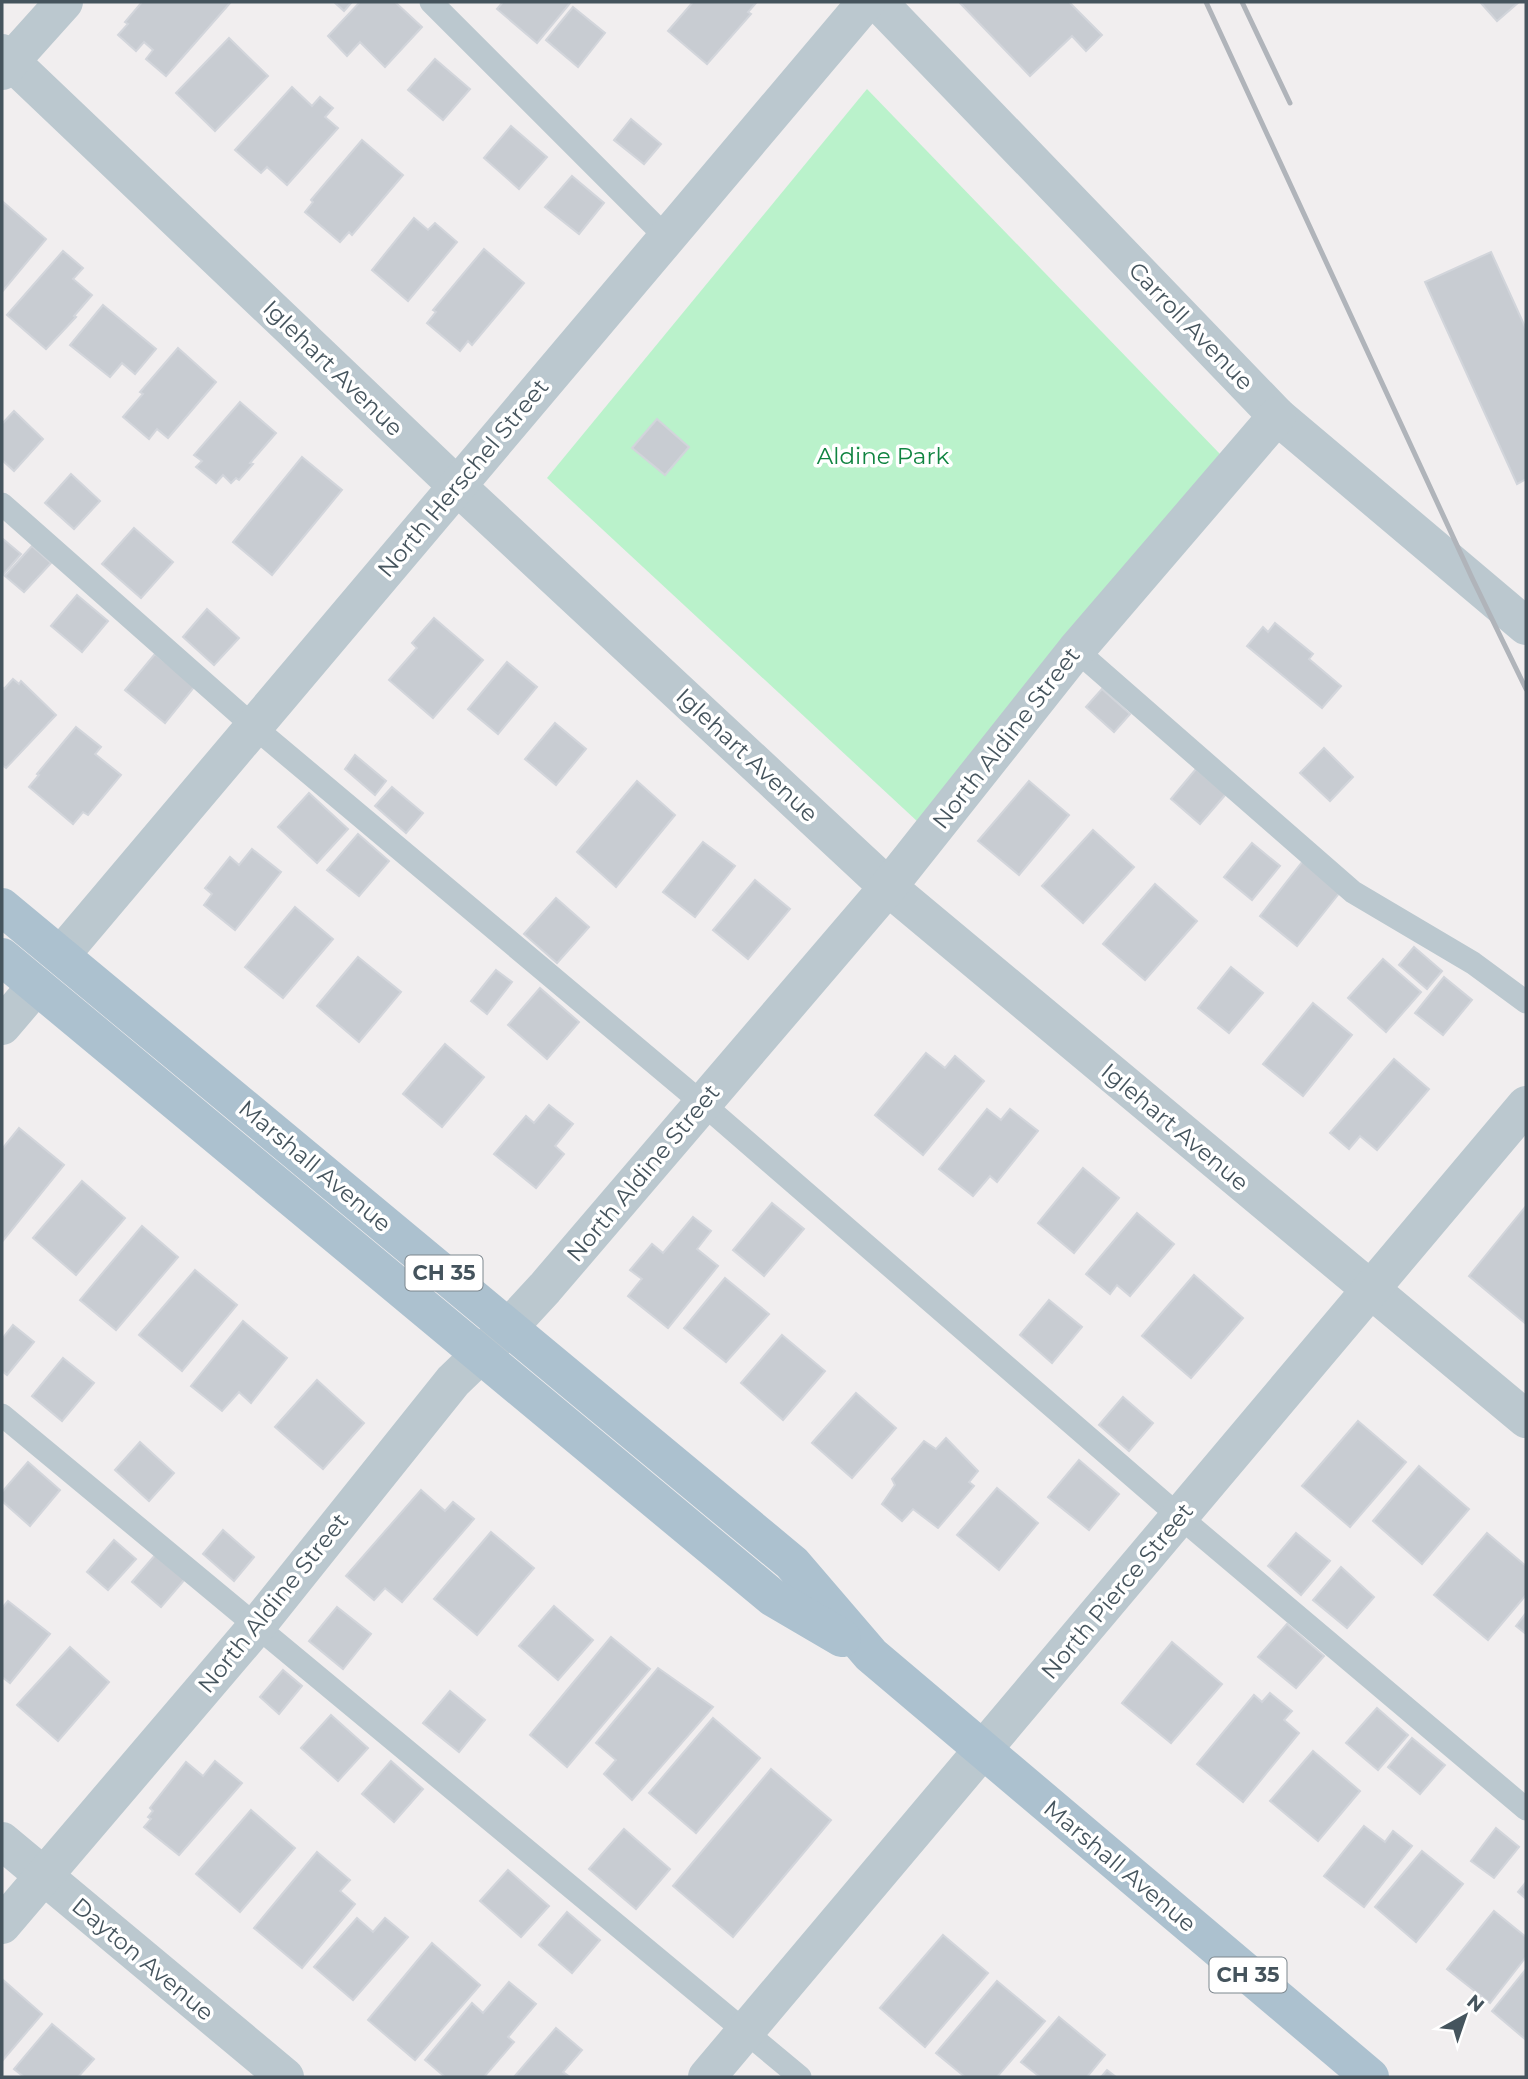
<svg xmlns="http://www.w3.org/2000/svg" width="1528" height="2079" viewBox="0 0 1528 2079" font-family="Montserrat,sans-serif">
<style>
.green{fill:#baf2cb}
.building{fill:#c8ccd2;stroke:#d2d5db;stroke-width:2}
.lines{fill:none;stroke-linecap:round;stroke-linejoin:round}
.lane{stroke:#bbc8cf;stroke-width:23}
.street{stroke:#bbc8cf;stroke-width:38}
.primary{stroke:#acc1cf;stroke-width:38}
.rail{stroke:#b0b4ba;stroke-width:5}
.labels{text-anchor:middle;stroke-width:7;stroke-linejoin:round;paint-order:stroke}
.shield{fill:#fff;stroke:#7d878e;stroke-width:2}
.shield-label{font-size:21px;font-weight:bold;fill:#45545d}
.street-label{font-size:23px;fill:#45545d;stroke:#fff}
.park-label{font-size:23px;fill:#108441;stroke:#fff}
</style>
<rect width="100%" height="100%" fill="#f1eeef"/>
<!-- green -->
<polygon class="green" points="867,89 1220,454 918,822 547,478"/>
<!-- building -->
<g class="building">
<polygon points="142,2 228,2 230,3 166,76 146,59 153,50 144,42 136,51 118,35 128,24 125,22"/>
<polygon points="334,2 352,2 344,11"/>
<polygon points="360,2 395,2 422,27 385,67 360,42 347,56 328,36"/>
<polygon points="503,2 571,2 537,43 497,9"/>
<polygon points="693,2 756,3 748,12 751,14 707,64 668,31"/>
<polygon points="959,2 1069,2 1102,35 1086,51 1072,36 1030,76"/>
<polygon points="1480,2 1519,2 1497,21"/>
<polygon points="573,7 605,33 578,67 546,40"/>
<polygon points="229,38 268,76 215,131 176,93"/>
<polygon points="435,59 470,89 443,120 408,90"/>
<polygon points="292,87 312,106 320,97 333,108 325,117 338,128 287,185 267,167 261,173 235,150"/>
<polygon points="631,119 661,144 644,164 614,140"/>
<polygon points="511,126 547,157 519,189 484,158"/>
<polygon points="362,140 403,175 352,235 349,232 340,242 305,212 313,202 311,200"/>
<polygon points="572,176 604,203 579,234 545,207"/>
<polygon points="2,201 46,239 2,292"/>
<polygon points="414,218 428,230 435,223 457,242 408,301 372,270"/>
<polygon points="484,249 524,283 472,345 468,341 460,351 427,323 436,312 433,310"/>
<polygon points="63,251 83,268 73,279 92,295 74,316 76,317 46,349 7,315"/>
<polygon points="1491,252 1526,329 1526,479 1517,484 1425,282"/>
<polygon points="103,305 156,349 135,374 122,363 110,377 70,345"/>
<polygon points="178,348 216,382 168,438 157,429 149,439 123,417 143,394 140,392"/>
<polygon points="240,402 276,433 250,463 253,464 239,480 236,478 231,483 223,475 216,483 196,467 202,461 194,455"/>
<polygon points="14,411 43,439 14,471 2,460 2,424"/>
<polygon points="657,419 689,447 665,475 632,448"/>
<polygon points="302,457 342,490 272,575 233,542"/>
<polygon points="71,474 100,501 74,529 45,503"/>
<polygon points="134,528 173,562 141,598 102,564"/>
<polygon points="3,539 21,554 2,576 2,540"/>
<polygon points="32,546 51,563 24,592 5,576"/>
<polygon points="77,595 108,621 82,652 51,626"/>
<polygon points="207,609 239,638 214,665 183,637"/>
<polygon points="434,618 483,660 433,718 389,680 417,648 412,643"/>
<polygon points="1275,623 1313,654 1309,659 1341,686 1322,708 1247,646 1263,627 1268,632"/>
<polygon points="155,654 195,686 165,723 125,690"/>
<polygon points="507,662 537,687 498,734 468,709"/>
<polygon points="13,679 19,684 21,681 56,715 6,768 2,765 2,687 4,689"/>
<polygon points="1102,689 1130,714 1114,732 1086,707"/>
<polygon points="555,723 586,749 556,785 525,759"/>
<polygon points="76,727 101,747 95,754 121,775 88,815 83,812 73,824 29,787 39,775 37,774"/>
<polygon points="1324,748 1353,777 1330,801 1300,773"/>
<polygon points="355,755 386,781 375,795 345,769"/>
<polygon points="1196,769 1226,794 1200,824 1171,799"/>
<polygon points="637,781 675,815 616,887 577,852"/>
<polygon points="1029,781 1069,815 1019,875 978,841"/>
<polygon points="392,787 423,813 406,833 375,806"/>
<polygon points="309,793 348,829 317,863 278,827"/>
<polygon points="1093,830 1134,867 1083,923 1042,886"/>
<polygon points="358,834 389,861 359,896 327,870"/>
<polygon points="703,842 735,866 695,917 663,892"/>
<polygon points="1252,843 1280,866 1252,900 1224,877"/>
<polygon points="252,849 281,872 235,930 204,905 212,894 205,888 230,857 239,865"/>
<polygon points="1303,861 1341,891 1297,946 1260,916"/>
<polygon points="755,880 790,909 748,959 713,930"/>
<polygon points="1155,884 1197,921 1145,980 1103,944"/>
<polygon points="556,898 589,927 557,963 524,934"/>
<polygon points="295,907 333,939 283,998 245,967"/>
<polygon points="1414,947 1442,971 1427,989 1399,965"/>
<polygon points="358,957 401,992 359,1042 317,1006"/>
<polygon points="1383,959 1421,992 1386,1032 1348,998"/>
<polygon points="1231,967 1263,993 1229,1033 1198,1008"/>
<polygon points="496,970 512,982 487,1014 471,1001"/>
<polygon points="1444,977 1472,1000 1443,1035 1415,1013"/>
<polygon points="540,988 579,1022 547,1059 508,1025"/>
<polygon points="1313,1003 1352,1035 1303,1096 1263,1064"/>
<polygon points="445,1044 484,1077 442,1127 403,1094"/>
<polygon points="926,1053 945,1068 955,1056 984,1081 923,1155 875,1115"/>
<polygon points="1394,1059 1429,1089 1377,1150 1360,1136 1349,1149 1330,1133"/>
<polygon points="549,1105 573,1124 555,1146 564,1154 536,1188 494,1154 526,1116 534,1123"/>
<polygon points="987,1109 1001,1120 1010,1109 1038,1131 997,1182 990,1176 973,1196 939,1169"/>
<polygon points="19,1128 64,1165 2,1242 2,1149"/>
<polygon points="1083,1168 1119,1198 1074,1253 1038,1223"/>
<polygon points="82,1181 125,1218 76,1275 33,1238"/>
<polygon points="772,1203 804,1229 764,1276 733,1250"/>
<polygon points="1526,1206 1526,1324 1469,1276"/>
<polygon points="1137,1213 1174,1244 1130,1296 1117,1285 1110,1294 1086,1274"/>
<polygon points="693,1217 711,1231 697,1249 718,1266 668,1328 628,1296 642,1279 630,1270 652,1244 663,1253"/>
<polygon points="142,1226 178,1257 116,1330 80,1300"/>
<polygon points="195,1270 237,1305 182,1371 139,1335"/>
<polygon points="1194,1275 1243,1318 1191,1378 1142,1336"/>
<polygon points="725,1278 769,1314 726,1362 684,1328"/>
<polygon points="1049,1300 1082,1327 1052,1363 1020,1335"/>
<polygon points="243,1321 287,1358 251,1403 239,1392 222,1411 191,1386"/>
<polygon points="13,1325 34,1342 7,1375 2,1371 2,1339"/>
<polygon points="782,1335 825,1371 783,1420 741,1383"/>
<polygon points="63,1358 94,1383 62,1421 32,1396"/>
<polygon points="317,1380 364,1423 323,1469 275,1427"/>
<polygon points="856,1393 896,1428 852,1478 812,1443"/>
<polygon points="1123,1397 1153,1423 1129,1451 1099,1425"/>
<polygon points="1358,1421 1406,1462 1350,1527 1302,1486"/>
<polygon points="946,1438 978,1471 969,1482 974,1486 938,1528 913,1509 902,1521 882,1504 895,1485 892,1479 924,1441 936,1449"/>
<polygon points="140,1442 174,1473 149,1501 115,1470"/>
<polygon points="1079,1460 1119,1494 1089,1530 1048,1497"/>
<polygon points="28,1462 60,1490 30,1526 2,1501 2,1492"/>
<polygon points="1419,1466 1469,1509 1422,1564 1373,1521"/>
<polygon points="997,1488 1038,1523 999,1570 957,1535"/>
<polygon points="421,1490 445,1511 453,1502 474,1519 402,1602 385,1588 374,1600 346,1576"/>
<polygon points="223,1530 254,1557 234,1581 203,1554"/>
<polygon points="491,1532 534,1568 477,1635 434,1599"/>
<polygon points="1296,1533 1330,1561 1301,1595 1268,1566"/>
<polygon points="1487,1533 1526,1566 1526,1595 1488,1640 1434,1595"/>
<polygon points="114,1540 136,1559 108,1590 87,1572"/>
<polygon points="156,1554 185,1579 161,1607 132,1582"/>
<polygon points="1341,1567 1374,1597 1347,1628 1313,1600"/>
<polygon points="8,1601 50,1634 10,1683 2,1677 2,1608"/>
<polygon points="554,1606 593,1640 558,1680 519,1646"/>
<polygon points="337,1607 371,1634 343,1669 309,1641"/>
<polygon points="1526,1613 1526,1634 1516,1626"/>
<polygon points="1287,1624 1324,1656 1296,1688 1258,1657"/>
<polygon points="611,1637 650,1669 567,1767 530,1735"/>
<polygon points="1172,1642 1222,1684 1171,1743 1122,1703"/>
<polygon points="70,1647 109,1682 58,1741 17,1705"/>
<polygon points="658,1668 713,1707 632,1800 604,1774 616,1760 596,1743"/>
<polygon points="283,1670 302,1686 279,1714 260,1697"/>
<polygon points="450,1691 485,1720 459,1752 423,1723"/>
<polygon points="1270,1693 1292,1711 1284,1720 1299,1733 1243,1802 1197,1764 1254,1695 1262,1702"/>
<polygon points="1377,1708 1408,1735 1378,1770 1346,1743"/>
<polygon points="331,1715 368,1748 338,1781 301,1748"/>
<polygon points="713,1718 760,1758 696,1833 649,1793"/>
<polygon points="1412,1738 1445,1765 1420,1794 1388,1767"/>
<polygon points="1313,1751 1360,1791 1318,1841 1270,1801"/>
<polygon points="215,1761 242,1783 179,1855 144,1827 151,1819 148,1817 153,1811 150,1808 186,1762 203,1776"/>
<polygon points="391,1761 423,1789 394,1822 362,1794"/>
<polygon points="771,1769 831,1820 733,1937 673,1886"/>
<polygon points="251,1810 295,1848 240,1912 196,1874"/>
<polygon points="1364,1826 1385,1842 1393,1831 1412,1846 1364,1907 1324,1876"/>
<polygon points="1496,1828 1519,1847 1494,1878 1471,1861"/>
<polygon points="624,1829 670,1869 636,1909 589,1869"/>
<polygon points="1422,1851 1463,1884 1416,1942 1375,1907"/>
<polygon points="317,1852 350,1880 340,1891 355,1904 302,1968 254,1928"/>
<polygon points="508,1870 549,1906 521,1937 480,1901"/>
<polygon points="1526,1882 1526,1899 1518,1892"/>
<polygon points="1494,1911 1526,1937 1526,1957 1490,2003 1447,1969"/>
<polygon points="567,1912 600,1940 572,1973 539,1945"/>
<polygon points="357,1918 373,1932 385,1918 408,1937 353,2000 314,1967"/>
<polygon points="943,1935 988,1973 925,2047 880,2008"/>
<polygon points="432,1943 480,1985 415,2060 368,2020"/>
<polygon points="1526,1969 1526,2040 1492,2011"/>
<polygon points="2,1979 42,2014 3,2060 2,2059"/>
<polygon points="997,1981 1045,2021 997,2077 965,2077 936,2053"/>
<polygon points="509,1982 536,2004 508,2037 514,2042 484,2077 445,2077 425,2060 472,2003 483,2013"/>
<polygon points="1059,2017 1105,2055 1087,2077 1040,2077 1021,2062"/>
<polygon points="52,2024 94,2059 78,2077 24,2077 14,2069"/>
<polygon points="556,2028 582,2050 563,2072 570,2077 514,2077"/>
<polygon points="1107,2070 1116,2077 1101,2077"/>
</g>
<g class="lines">
<!-- lane -->
<g class="lane">
<polyline points="431,2 667,238"/>
<polyline points="2,504 253,726 702,1103 1180,1517 1526,1809"/>
<polyline points="1076,650 1353,892 1473,963 1526,1002"/>
<polyline points="2,1415 800,2077"/>
</g>
<!-- street -->
<g class="street">
<polyline points="878,2 1277,416 1526,626"/>
<polyline points="2,53 457,486 888,887 1526,1419"/>
<polyline points="2,71 64,2"/>
<polyline points="61,955 866,2"/>
<polyline points="2,1026 36,986"/>
<polyline points="2,1841 285,2077"/>
<polyline points="2,1925 256,1627 453,1381 509,1327 545,1288 888,887 1076,650 1277,416"/>
<polyline points="707,2077 1526,1105"/>
</g>
<!-- primary -->
<g class="primary">
<polyline points="2,907 792,1563 871,1655 1370,2077"/>
<polyline points="2,957 772,1597 842,1638"/>
</g>
<!-- rail -->
<g class="rail">
<polyline points="1206,2 1473,580 1526,689"/>
<polyline points="1242,2 1290,103"/>
</g>
</g>
<g class="labels">
<!-- shield labels -->
<g class="shield">
<rect x="405.5" y="1255.5" width="77" height="35" rx="5"/>
<rect x="1209.5" y="1957.5" width="77" height="35" rx="5"/>
</g>
<g class="shield-label">
<text x="444" y="1280">CH 35</text>
<text x="1248" y="1982">CH 35</text>
</g>
<!-- street labels -->
<g class="street-label">
<text transform="translate(1191 326) rotate(46)" y="8">Carroll Avenue</text>
<text transform="translate(333 368) rotate(44)" y="8">Iglehart Avenue</text>
<text transform="translate(463 478) rotate(-50)" y="8">North Herschel Street</text>
<text transform="translate(1006 738) rotate(-52)" y="8">North Aldine Street</text>
<text transform="translate(747 755) rotate(43)" y="8">Iglehart Avenue</text>
<text transform="translate(1175 1127) rotate(40)" y="8">Iglehart Avenue</text>
<text transform="translate(315 1166) rotate(40)" y="8">Marshall Avenue</text>
<text transform="translate(643 1173) rotate(-50)" y="8">North Aldine Street</text>
<text transform="translate(1117 1591) rotate(-50)" y="8">North Pierce Street</text>
<text transform="translate(273 1603) rotate(-51)" y="8">North Aldine Street</text>
<text transform="translate(1120 1866) rotate(40)" y="8">Marshall Avenue</text>
<text transform="translate(143 1959) rotate(40)" y="8">Dayton Avenue</text>
</g>
<!-- park labels -->
<g class="park-label">
<text x="883" y="464">Aldine Park</text>
</g>
</g>
<!-- border -->
<rect width="1528" height="2079" fill="none" stroke="#45545d" stroke-width="7"/>
<!-- north arrow -->
<g transform="translate(1465 2016) rotate(40)" stroke="#ffffff" stroke-width="5" paint-order="stroke">
<path d="M0-5L12 26L0 18L-12 26Z" fill="#45545d"/>
<text y="-10" font-size="19" font-weight="bold" text-anchor="middle" fill="#45545d">N</text>
</g>
</svg>
